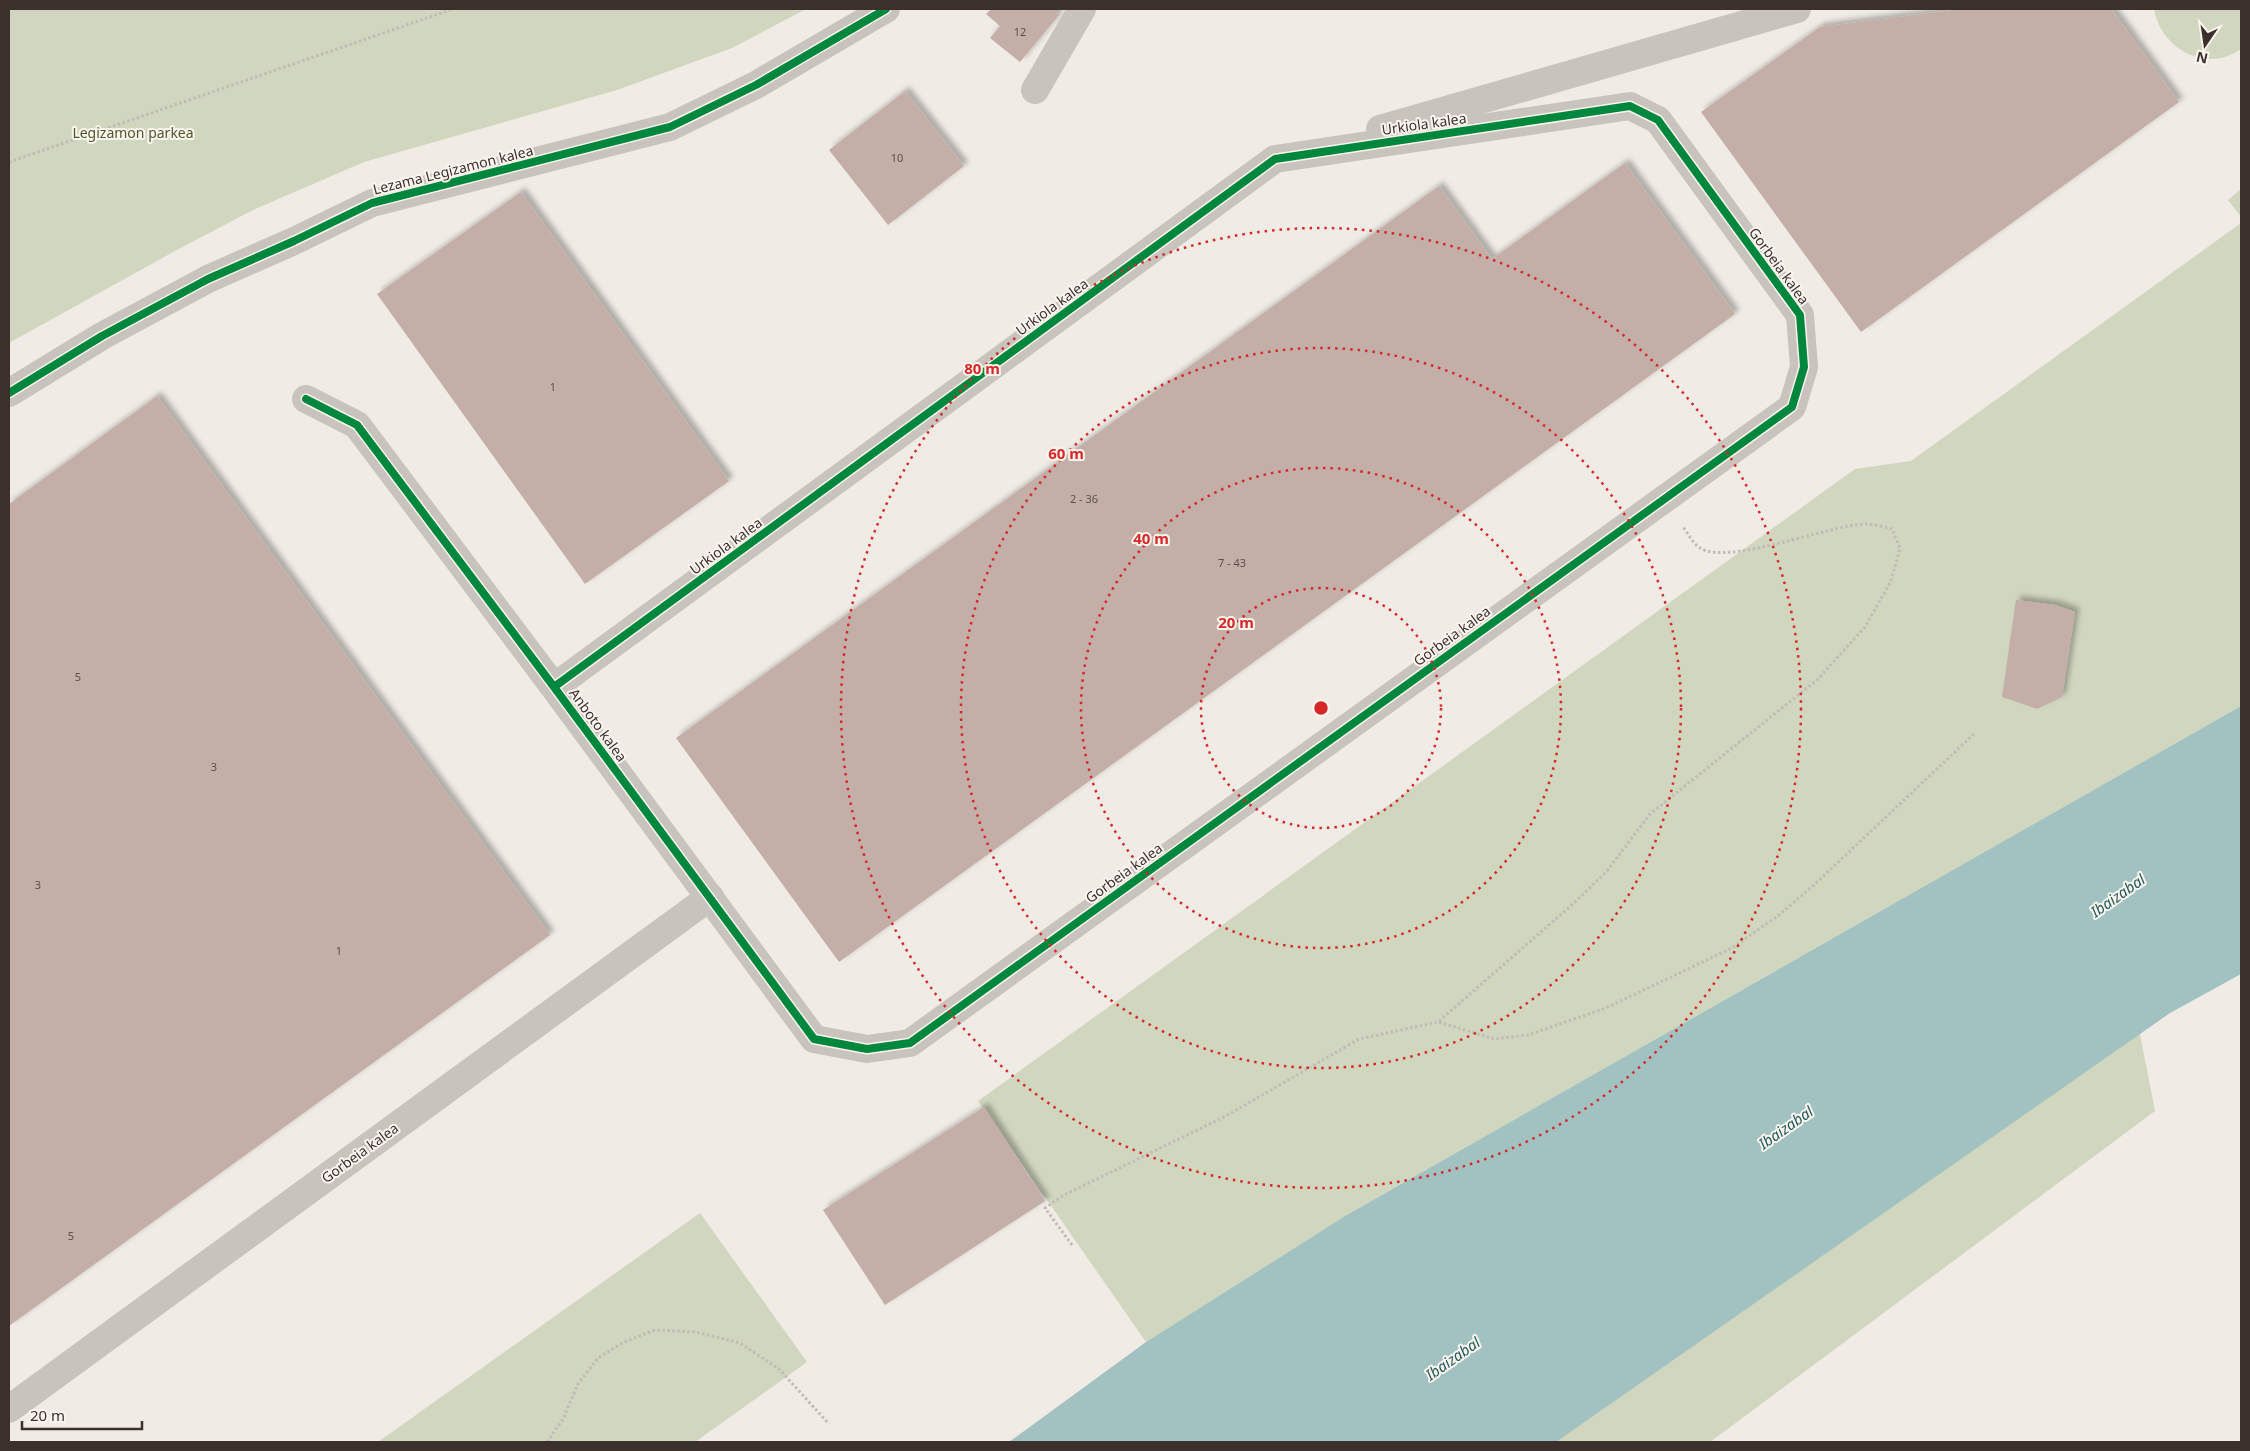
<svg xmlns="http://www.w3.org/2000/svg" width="2250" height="1451" viewBox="0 0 2250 1451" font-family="'Noto Sans',sans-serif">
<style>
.green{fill:#d1d6bf}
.water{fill:#a1c2c1}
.building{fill:#c3afa7;filter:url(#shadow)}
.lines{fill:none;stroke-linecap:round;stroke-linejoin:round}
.path{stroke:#c2bbb6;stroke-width:3;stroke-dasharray:2.5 2.5;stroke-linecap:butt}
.minor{stroke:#c9c3be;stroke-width:28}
.cycleway-casing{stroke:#fbf5ee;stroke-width:11}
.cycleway{stroke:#00873e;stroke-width:8}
.ring{fill:none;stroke:#d62828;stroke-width:2.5;stroke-dasharray:2.5 5}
.labels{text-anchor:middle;stroke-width:4;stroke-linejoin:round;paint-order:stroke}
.number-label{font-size:11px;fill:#5d504a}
.street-label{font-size:14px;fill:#3b302b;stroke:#fbf5ee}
.park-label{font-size:14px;fill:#4a5a2e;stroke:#fbf5ee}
.water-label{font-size:15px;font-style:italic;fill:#1f5a5e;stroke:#fbf5ee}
.centre{fill:#d62828;stroke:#fbf5ee;stroke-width:2.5}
.ring-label{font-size:15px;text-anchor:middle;font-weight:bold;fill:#d62828;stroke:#fbf5ee;stroke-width:4;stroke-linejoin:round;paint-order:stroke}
</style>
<defs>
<filter id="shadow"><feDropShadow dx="4.5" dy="-4.5" stdDeviation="2.5" flood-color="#0004"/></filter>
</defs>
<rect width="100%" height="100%" fill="#f0ebe5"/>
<!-- green -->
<g class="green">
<polygon points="9,9 806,9 732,48 617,90 364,162 253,210 175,251 9,343"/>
<path d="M2154,9H2241V49C2206,74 2161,49 2154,9Z"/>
<polygon points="2241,189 2241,217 2228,200"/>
<polygon points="2241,223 2241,706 1345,1216 1146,1342 978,1101 1855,469 1911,461"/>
<polygon points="2137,1019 2155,1111 1710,1442 1555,1442"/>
<polygon points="700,1213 807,1362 695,1442 378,1442"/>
</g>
<!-- water -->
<polygon class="water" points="2241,706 2241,974 2170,1013 1556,1442 1009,1442 1146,1342 1345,1216"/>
<!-- building -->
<g class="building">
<polygon points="991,9 1052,9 1059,15 1020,62 990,38 1000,26 986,14"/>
<polygon points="1962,9 2111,9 2179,102 1861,332 1701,112 1820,27"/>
<polygon points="905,91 964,166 888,225 829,150"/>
<polygon points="1625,163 1735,314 839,962 676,738 1439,186 1492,259"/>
<polygon points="521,192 729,481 585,584 377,294"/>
<polygon points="157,396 550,935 9,1326 9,504"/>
<polygon points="2016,600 2055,605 2075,612 2062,697 2037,709 2002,697"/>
<polygon points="984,1107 1045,1201 885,1305 823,1210"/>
</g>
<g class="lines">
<!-- path -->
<g class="path">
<polyline points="9,162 453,9"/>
<polyline points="1439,1022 1494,1039 1528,1035 1606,1008 1732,948 1779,915 1815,884 1975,733"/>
<path d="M1072,1245L1045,1208L1064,1195L1226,1116L1359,1039L1438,1022L1573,904L1607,871L1650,814L1818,679L1865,627L1891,581L1900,548L1892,529C1884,527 1874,524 1866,524C1828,525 1728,566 1700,548C1693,544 1688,533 1683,527"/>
<polyline points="547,1442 563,1419 578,1384 598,1358 624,1342 655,1330 696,1332 740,1343 779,1369 829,1424"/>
</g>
<!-- minor -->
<g class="minor">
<polyline points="1035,90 1082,9"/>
<polyline points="1380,129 1797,9"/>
<polyline points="9,393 102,336 208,279 294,241 372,203 670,127 756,85 886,9"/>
<polyline points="306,399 357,425 554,687 814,1039 867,1049 910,1043 1792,407 1804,367 1800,315 1658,120 1630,106 1275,159 554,687"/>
<polyline points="9,1409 710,897"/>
</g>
<defs>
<g id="cycleway">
<polyline points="9,393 102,336 208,279 294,241 372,203 670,127 756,85 886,9"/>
<polyline points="306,399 357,425 554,687 814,1039 867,1049 910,1043 1792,407 1804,367 1800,315 1658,120 1630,106 1275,159 554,687"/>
</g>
</defs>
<!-- cycleway casing -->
<use href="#cycleway" class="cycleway-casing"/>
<!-- cycleway -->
<use href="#cycleway" class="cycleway"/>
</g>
<!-- distance rings -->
<g class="ring">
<circle cx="1321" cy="708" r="120"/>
<circle cx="1321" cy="708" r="240"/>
<circle cx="1321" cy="708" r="360"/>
<circle cx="1321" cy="708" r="480"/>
</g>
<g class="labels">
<!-- number labels -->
<g class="number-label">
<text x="1020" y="36">12</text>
<text x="897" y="162">10</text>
<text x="553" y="391">1</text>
<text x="1084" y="503">2 - 36</text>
<text x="1232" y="567">7 - 43</text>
<text x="78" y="681">5</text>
<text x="214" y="771">3</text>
<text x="38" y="889">3</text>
<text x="339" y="955">1</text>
<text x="71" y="1240">5</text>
</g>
<!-- street labels -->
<g class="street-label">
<text transform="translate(1424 124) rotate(-8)" y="5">Urkiola kalea</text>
<text transform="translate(453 170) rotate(-14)" y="5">Lezama Legizamon kalea</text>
<text transform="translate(1779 266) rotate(54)" y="5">Gorbeia kalea</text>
<text transform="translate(1052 307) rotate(-36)" y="5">Urkiola kalea</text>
<text transform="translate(726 546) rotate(-36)" y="5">Urkiola kalea</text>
<text transform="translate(1452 636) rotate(-36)" y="5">Gorbeia kalea</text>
<text transform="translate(598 725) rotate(54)" y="5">Anboto kalea</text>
<text transform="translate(1124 873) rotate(-36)" y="5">Gorbeia kalea</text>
<text transform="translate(360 1153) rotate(-36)" y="5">Gorbeia kalea</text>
</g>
<!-- park labels -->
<g class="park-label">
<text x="133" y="138">Legizamon parkea</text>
</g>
<!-- water labels -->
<g class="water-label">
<text transform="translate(2118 896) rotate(-35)" y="5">Ibaizabal</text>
<text transform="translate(1786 1128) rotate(-35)" y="5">Ibaizabal</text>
<text transform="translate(1453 1359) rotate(-35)" y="5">Ibaizabal</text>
</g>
</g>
<circle cx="1321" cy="708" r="8" class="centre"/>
<g class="ring-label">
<text x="982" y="374">80 m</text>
<text x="1066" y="459">60 m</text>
<text x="1151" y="544">40 m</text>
<text x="1236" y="628">20 m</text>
</g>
<!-- border -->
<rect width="2250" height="1451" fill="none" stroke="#3b302b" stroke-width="20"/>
<!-- north arrow -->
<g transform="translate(2205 45) rotate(193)" stroke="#fbf5ee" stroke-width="4" paint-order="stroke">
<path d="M0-4L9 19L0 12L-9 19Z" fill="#3b302b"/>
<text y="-8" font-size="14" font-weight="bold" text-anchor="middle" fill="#3b302b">N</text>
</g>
<!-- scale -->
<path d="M22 1421v8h120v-8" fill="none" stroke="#3b302b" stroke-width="2.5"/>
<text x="30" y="1421" font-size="15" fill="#3b302b" stroke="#fbf5ee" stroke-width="4" paint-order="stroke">20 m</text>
</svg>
